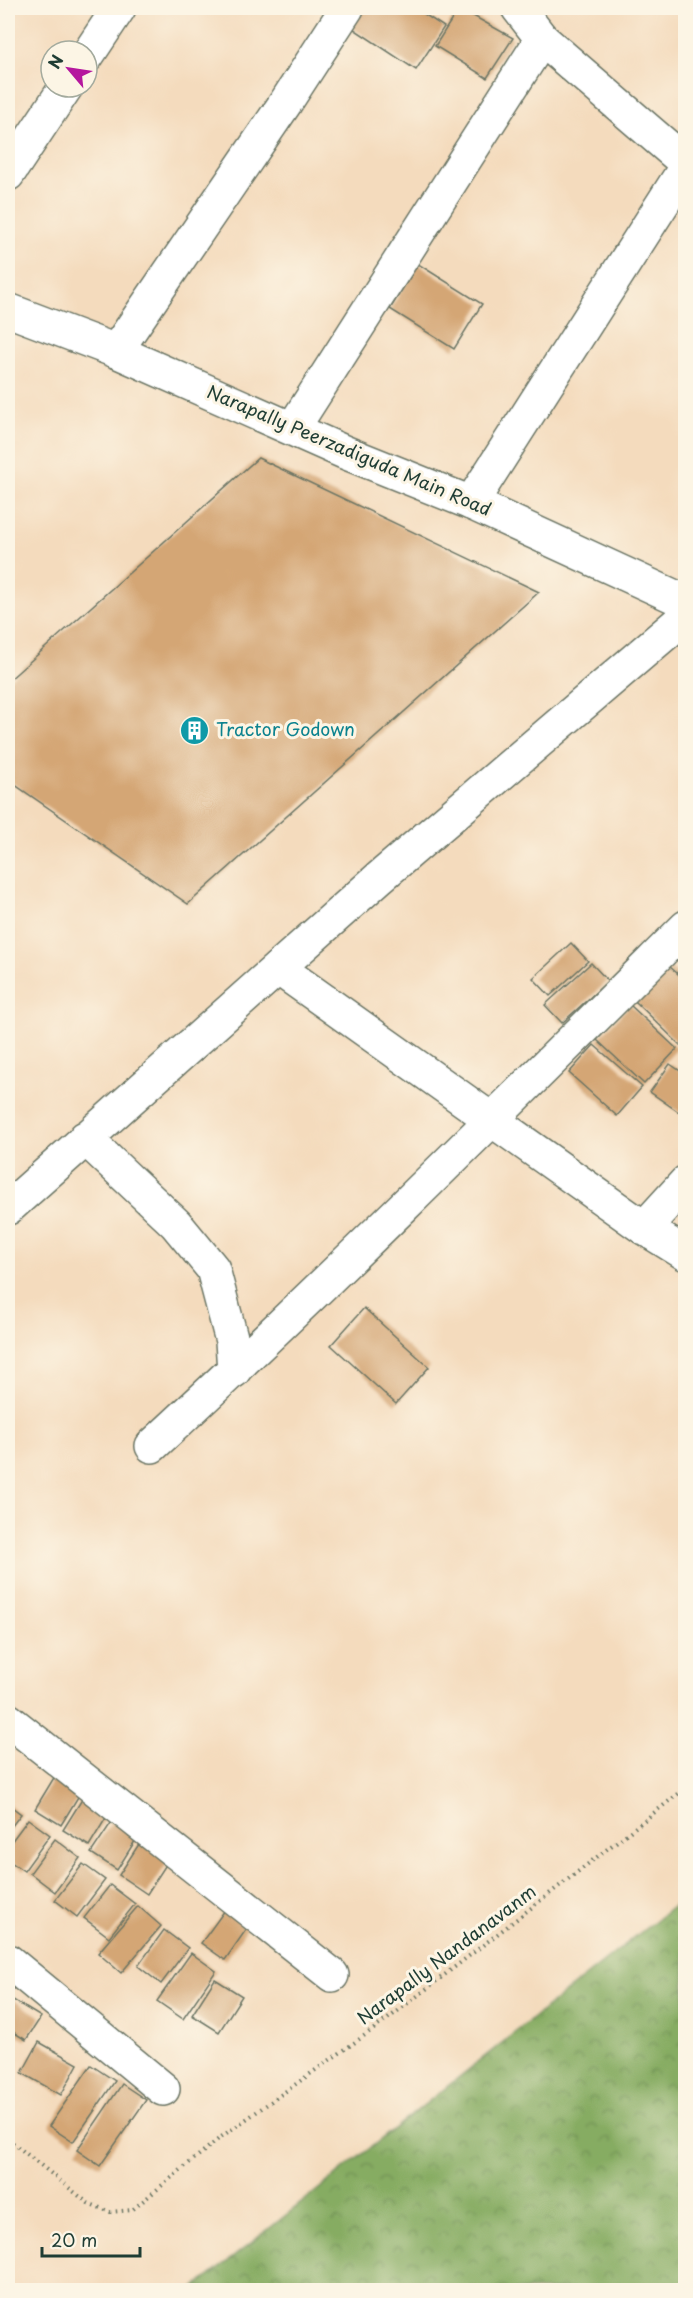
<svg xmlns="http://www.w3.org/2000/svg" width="693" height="2298" viewBox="0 0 693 2298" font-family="'Playpen Sans',sans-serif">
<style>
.forest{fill:url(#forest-crowns);stroke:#52744b;stroke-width:1.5}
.building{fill:#d4a674}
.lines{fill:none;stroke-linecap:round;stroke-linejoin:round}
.minor-casing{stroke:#6a7464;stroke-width:36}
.tertiary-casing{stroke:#6a7464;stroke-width:36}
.path{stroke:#6a7464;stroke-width:4;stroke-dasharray:1.5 4.5;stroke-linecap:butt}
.minor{stroke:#fff;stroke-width:33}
.tertiary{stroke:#fff;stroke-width:33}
.labels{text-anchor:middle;stroke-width:6;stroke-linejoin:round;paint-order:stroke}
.street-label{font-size:18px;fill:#1f3d34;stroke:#fcf5e5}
.culture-label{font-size:18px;fill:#0d838f;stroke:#fcf5e5;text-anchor:start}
</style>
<defs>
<pattern id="forest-crowns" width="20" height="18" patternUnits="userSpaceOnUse" patternTransform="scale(1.5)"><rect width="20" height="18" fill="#86ac62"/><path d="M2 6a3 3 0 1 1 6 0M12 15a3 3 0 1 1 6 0" fill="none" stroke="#6d8d52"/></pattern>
</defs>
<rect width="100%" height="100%" fill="#fcf5e5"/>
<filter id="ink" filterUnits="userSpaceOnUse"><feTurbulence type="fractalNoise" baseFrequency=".0167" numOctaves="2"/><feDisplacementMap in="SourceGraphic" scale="12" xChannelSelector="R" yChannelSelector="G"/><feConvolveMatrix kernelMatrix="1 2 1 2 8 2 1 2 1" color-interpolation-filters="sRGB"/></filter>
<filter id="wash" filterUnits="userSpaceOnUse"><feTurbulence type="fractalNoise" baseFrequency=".008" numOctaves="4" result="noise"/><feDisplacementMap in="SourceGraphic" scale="24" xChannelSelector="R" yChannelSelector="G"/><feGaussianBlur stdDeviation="1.35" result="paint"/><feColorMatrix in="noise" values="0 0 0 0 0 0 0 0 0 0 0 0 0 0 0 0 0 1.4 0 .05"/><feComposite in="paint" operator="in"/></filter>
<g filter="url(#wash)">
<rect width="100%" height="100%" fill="#f4dbbd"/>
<!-- forest -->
<polygon class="forest" points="685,1897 685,2290 192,2290"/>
<g id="blocks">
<!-- building -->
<g class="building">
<polygon points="364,8 415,8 444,27 416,70 351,27"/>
<polygon points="459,8 513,38 487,78 435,46"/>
<polygon points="418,264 482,304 454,349 390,309"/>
<polygon points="258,458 539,592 188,904 8,780 8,681"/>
<polygon points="571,943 588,961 550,996 533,978"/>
<polygon points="591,963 608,981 562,1023 545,1005"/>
<polygon points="669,966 686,981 686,1039 680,1045 635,1001"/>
<polygon points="630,1005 677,1049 644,1084 597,1040"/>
<polygon points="594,1045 642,1087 617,1116 569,1073"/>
<polygon points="670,1064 686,1075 686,1117 650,1092"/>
<polygon points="364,1308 429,1367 396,1404 331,1345"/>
<polygon points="58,1771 84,1787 61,1825 35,1809"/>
<polygon points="86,1793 112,1808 89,1846 63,1830"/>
<polygon points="8,1804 21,1814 8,1831"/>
<polygon points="115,1817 140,1833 117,1870 91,1853"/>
<polygon points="28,1819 50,1835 24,1871 8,1860 8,1846"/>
<polygon points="55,1839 80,1858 55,1892 30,1873"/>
<polygon points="141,1841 169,1860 147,1894 119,1875"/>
<polygon points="83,1864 105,1880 77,1917 55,1900"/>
<polygon points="110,1885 135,1904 109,1937 84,1918"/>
<polygon points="138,1906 161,1926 121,1973 98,1953"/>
<polygon points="225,1910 248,1927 225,1960 201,1943"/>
<polygon points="164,1930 188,1948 161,1984 138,1966"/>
<polygon points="191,1953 216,1971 183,2019 157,2001"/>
<polygon points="215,1979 242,1996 219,2032 192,2015"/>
<polygon points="8,1997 41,2017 26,2040 8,2029"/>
<polygon points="39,2042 78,2064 61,2095 22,2073"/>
<polygon points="91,2065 115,2081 73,2142 49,2126"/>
<polygon points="122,2084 146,2100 100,2166 77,2150"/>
</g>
</g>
</g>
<g filter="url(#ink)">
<use href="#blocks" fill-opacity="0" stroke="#6a7464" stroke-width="1.5"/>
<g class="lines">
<defs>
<g id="minor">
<polyline points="518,8 542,39 686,163"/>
<polyline points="87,56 119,8"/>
<polyline points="8,174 66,87"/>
<polyline points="116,351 286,102 347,8"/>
<polyline points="293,428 542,39"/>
<polyline points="471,503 686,167"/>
<polyline points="278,968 644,1228 686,1254"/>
<polyline points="85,1138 176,1224 213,1269 232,1341 234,1371"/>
<polyline points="8,1208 379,878 686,616"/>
<polyline points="644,1228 686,1182"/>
<path d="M152,1446C334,1278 510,1102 686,927"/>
<polyline points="8,1720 332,1975"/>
<polyline points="8,1961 163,2089"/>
</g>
<polyline id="tertiary" points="8,310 116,351 344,452 471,503 686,602"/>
</defs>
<!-- minor casing -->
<use href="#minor" class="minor-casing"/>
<!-- tertiary casing -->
<use href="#tertiary" class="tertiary-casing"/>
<!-- path -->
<polyline class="path" points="8,2139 88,2203 110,2212 132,2210 221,2137 385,2021 686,1788"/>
<!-- minor -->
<use href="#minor" class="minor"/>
<!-- tertiary -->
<use href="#tertiary" class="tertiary"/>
</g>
</g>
<!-- icons -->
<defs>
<symbol id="building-disc" viewBox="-11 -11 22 22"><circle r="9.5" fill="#0f9aa8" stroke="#fcf5e5"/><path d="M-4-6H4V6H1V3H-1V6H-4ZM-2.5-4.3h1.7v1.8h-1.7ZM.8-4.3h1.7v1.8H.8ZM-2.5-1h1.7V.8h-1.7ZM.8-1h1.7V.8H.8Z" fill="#fff"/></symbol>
</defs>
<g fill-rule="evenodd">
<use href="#building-disc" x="178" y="714" width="33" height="33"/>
</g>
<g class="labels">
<!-- street labels -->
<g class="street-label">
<text transform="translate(349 451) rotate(23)" y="6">Narapally Peerzadiguda Main Road</text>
<text transform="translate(447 1955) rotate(-37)" y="6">Narapally Nandanavanm</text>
</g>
<!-- culture labels -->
<g class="culture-label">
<text x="216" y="736">Tractor Godown</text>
</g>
</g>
<!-- margin -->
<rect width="693" height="2298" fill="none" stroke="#fcf5e5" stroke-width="30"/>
<!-- north arrow -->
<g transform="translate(69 69) rotate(299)"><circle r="28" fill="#fcf5e5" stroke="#a4ab9e" stroke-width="1.5"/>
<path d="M0-4.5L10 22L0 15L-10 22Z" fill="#b5179e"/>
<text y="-9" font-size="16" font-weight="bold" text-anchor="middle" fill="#1f3d34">N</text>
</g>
<!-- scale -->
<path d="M42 2247v9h98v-9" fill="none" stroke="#1f3d34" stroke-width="3"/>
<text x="51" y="2247" font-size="18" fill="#1f3d34" stroke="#fcf5e5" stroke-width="4.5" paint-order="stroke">20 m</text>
</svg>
